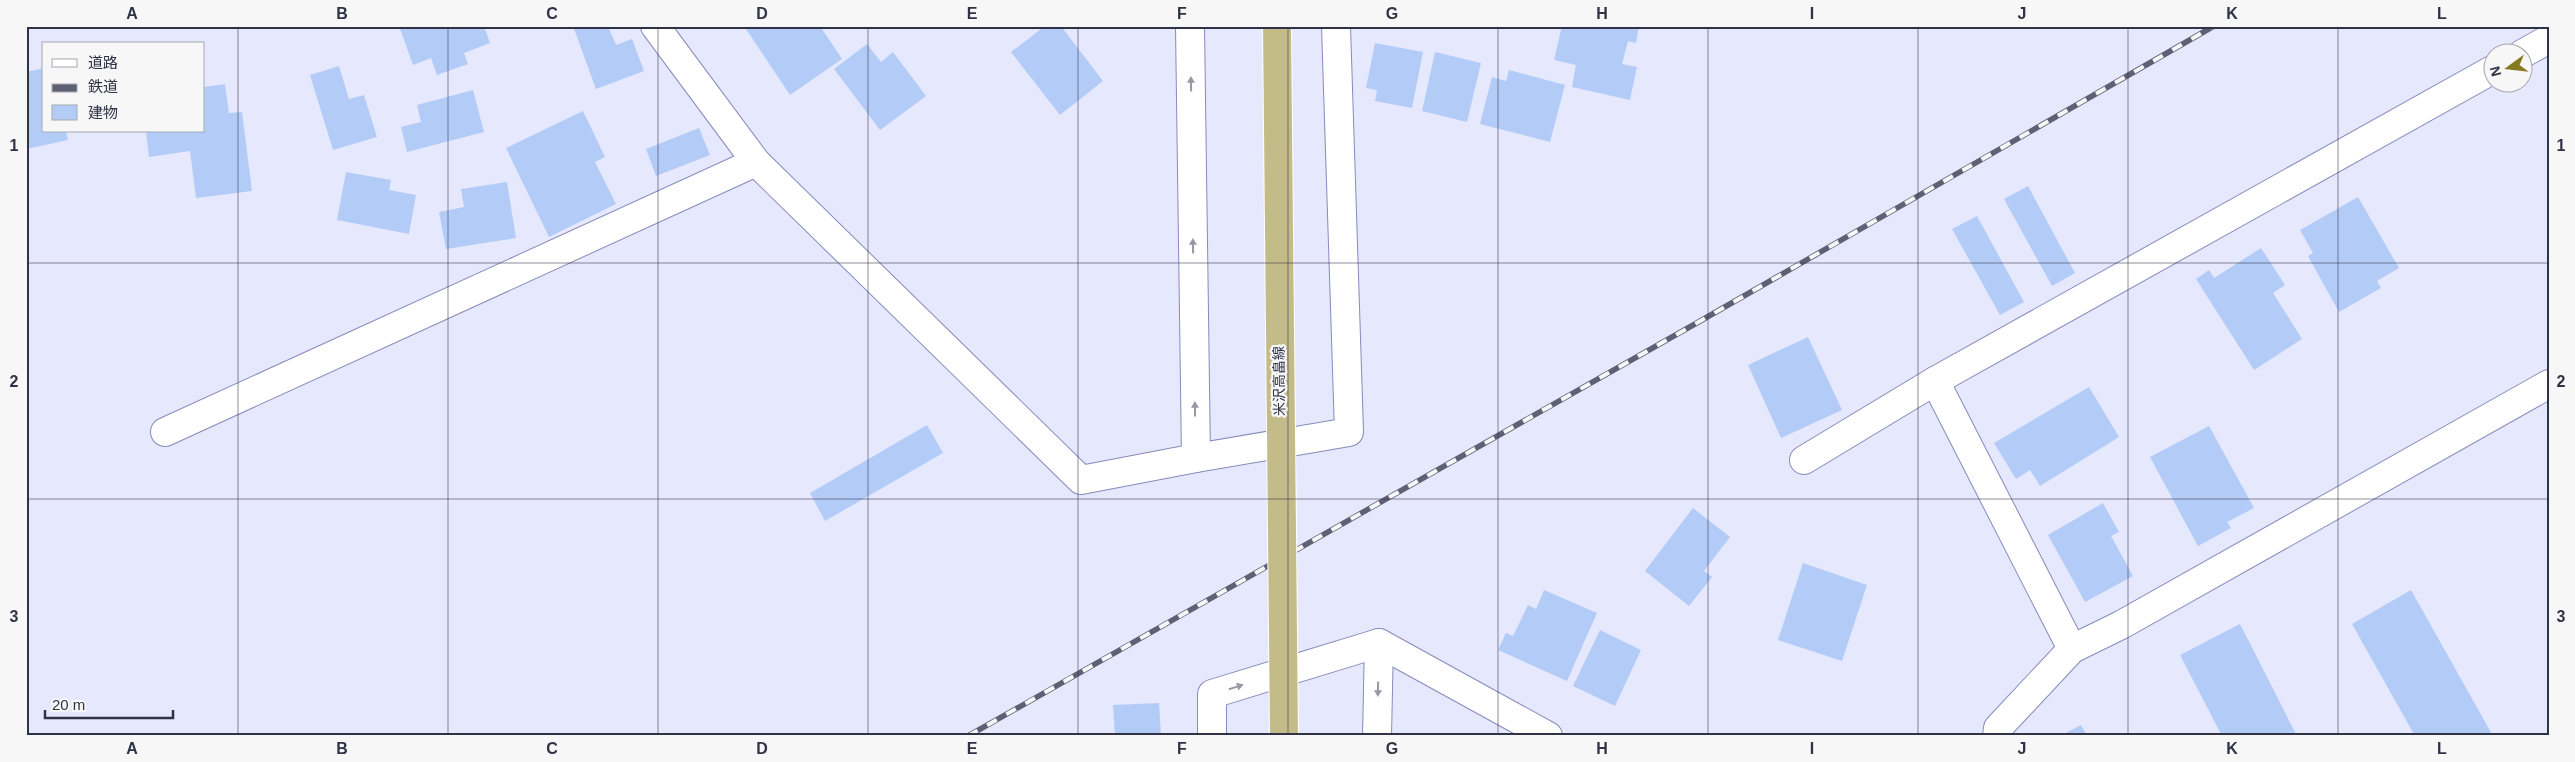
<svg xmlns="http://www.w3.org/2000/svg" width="2575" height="762" viewBox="0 0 2575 762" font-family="Arial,'Noto Sans JP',sans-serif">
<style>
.building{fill:#b3ccf7}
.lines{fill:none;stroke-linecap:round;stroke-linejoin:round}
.minor-casing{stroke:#878abc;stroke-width:30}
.tertiary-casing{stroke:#878abc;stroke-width:30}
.minor{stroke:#fff;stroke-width:28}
.tertiary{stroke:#fff;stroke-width:28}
.rail-casing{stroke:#5e6074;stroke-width:5.5}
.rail{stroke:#f7f7f7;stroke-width:4;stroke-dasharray:11;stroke-linecap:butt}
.primary-bridge-casing{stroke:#fff;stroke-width:30;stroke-linecap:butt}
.primary-bridge{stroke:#c4bc88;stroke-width:28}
.oneway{fill:#9898a2}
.grid{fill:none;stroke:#303246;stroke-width:1;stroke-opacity:0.55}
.labels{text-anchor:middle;stroke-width:4.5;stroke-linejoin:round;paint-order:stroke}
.street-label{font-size:14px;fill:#303246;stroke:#f7f7f7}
.neatline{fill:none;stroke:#303246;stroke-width:2}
.grid-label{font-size:16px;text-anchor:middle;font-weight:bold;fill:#303246}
</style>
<rect width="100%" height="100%" fill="#e6e8fe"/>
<!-- building -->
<g class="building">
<polygon points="399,26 484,26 490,43 464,53 468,64 437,75 431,58 413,65"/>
<polygon points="573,26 608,26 616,45 632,39 644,71 596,89"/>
<polygon points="744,26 820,26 842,59 790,95"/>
<polygon points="1045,26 1061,26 1103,81 1060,115 1011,52"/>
<polygon points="1562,26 1639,26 1636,43 1628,41 1622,64 1637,67 1630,100 1572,87 1576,65 1554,60"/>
<polygon points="1375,43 1423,52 1412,108 1375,101 1377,90 1366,88"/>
<polygon points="867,44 881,62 893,52 926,96 880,130 834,69"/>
<polygon points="1435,52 1481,63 1467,122 1422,111"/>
<polygon points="339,66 349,99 364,95 377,137 333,150 310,75"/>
<polygon points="44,68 44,131 66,131 68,140 26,149 26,72"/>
<polygon points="1509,70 1565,85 1550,142 1480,124 1492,77 1506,81"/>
<polygon points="225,84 229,113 242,112 252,191 196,198 190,151 149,157 146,131 204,131 204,87"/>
<polygon points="473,90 484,132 407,152 401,127 421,122 417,105"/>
<polygon points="583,111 605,157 595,162 616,204 549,237 506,148"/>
<polygon points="699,128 710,155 656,176 646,149"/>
<polygon points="346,172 391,180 389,190 416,195 409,234 337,220"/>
<polygon points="507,182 516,238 446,249 439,212 464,207 461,189"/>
<polygon points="2028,186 2075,273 2052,286 2004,199"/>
<polygon points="2358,197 2399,268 2377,281 2381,288 2339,312 2308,256 2313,253 2300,230"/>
<polygon points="1977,216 2024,302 2000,315 1952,229"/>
<polygon points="2261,248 2285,285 2273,293 2302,339 2254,370 2196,279 2209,270 2214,278"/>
<polygon points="1808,337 1842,410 1781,438 1748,365"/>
<polygon points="2089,387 2119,437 2040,486 2030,470 2016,479 1994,443"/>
<polygon points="927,425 943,453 825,521 810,493"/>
<polygon points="2209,426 2254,508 2227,522 2231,528 2198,546 2150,457"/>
<polygon points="2103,503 2119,532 2111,536 2133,576 2085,602 2048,535"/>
<polygon points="1693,508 1730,537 1704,571 1712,577 1689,606 1645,571"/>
<polygon points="1803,563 1867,585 1842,661 1778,640"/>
<polygon points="1544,590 1597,613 1567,681 1498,650 1506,633 1513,636 1528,605 1536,609"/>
<polygon points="2411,590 2493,736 2415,736 2352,624"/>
<polygon points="2240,624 2297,736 2222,736 2180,655"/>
<polygon points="1600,630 1641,650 1615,706 1573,686"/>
<polygon points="1159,703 1161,736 1115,736 1113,705"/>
<polygon points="2081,725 2087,736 2060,736"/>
</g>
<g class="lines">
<defs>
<g id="minor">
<polyline points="1190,26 1196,458 1349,432 1336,26"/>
<polyline points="2522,54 2549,39"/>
<polyline points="165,432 756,162"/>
<polyline points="1804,460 1935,381"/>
<polyline points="2072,649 1935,381 2492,70"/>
<polyline points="1212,736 1212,694 1379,643 1548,736"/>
<polyline points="1377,736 1379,643"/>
<polyline points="1997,736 1998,728 2072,649 2121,625 2549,384"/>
</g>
<polyline id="tertiary" points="655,26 756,162 1081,480 1196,458"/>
</defs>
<!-- minor casing -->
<use href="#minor" class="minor-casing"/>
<!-- tertiary casing -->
<use href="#tertiary" class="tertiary-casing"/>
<!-- minor -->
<use href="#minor" class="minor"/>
<!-- tertiary -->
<use href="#tertiary" class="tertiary"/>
<defs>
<polyline id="rail" points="968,736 1702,320 2214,26"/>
</defs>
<!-- rail casing -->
<use href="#rail" class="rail-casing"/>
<!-- rail -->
<use href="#rail" class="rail"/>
<defs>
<polyline id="primary-bridge" points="1277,26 1284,736"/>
</defs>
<!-- primary-bridge casing -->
<use href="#primary-bridge" class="primary-bridge-casing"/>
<!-- primary-bridge -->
<use href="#primary-bridge" class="primary-bridge"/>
</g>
<!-- one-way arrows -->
<defs><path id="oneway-solid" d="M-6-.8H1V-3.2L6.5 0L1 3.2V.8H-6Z" transform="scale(1.25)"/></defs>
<g class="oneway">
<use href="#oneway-solid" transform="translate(1191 84) rotate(-91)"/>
<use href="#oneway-solid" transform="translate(1193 246) rotate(-91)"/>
<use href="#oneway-solid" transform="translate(1195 409) rotate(-91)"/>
<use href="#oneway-solid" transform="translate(1236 687) rotate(-17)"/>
<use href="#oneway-solid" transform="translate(1378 689) rotate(91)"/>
</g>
<!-- grid -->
<path class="grid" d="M238,26V736M448,26V736M658,26V736M868,26V736M1078,26V736M1288,26V736M1498,26V736M1708,26V736M1918,26V736M2128,26V736M2338,26V736M26,263H2549M26,499H2549"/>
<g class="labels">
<!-- street labels -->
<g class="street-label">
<text transform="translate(1279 381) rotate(-91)" y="5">米沢高畠線</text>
</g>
</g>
<!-- border -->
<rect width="2575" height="762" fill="none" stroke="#f7f7f7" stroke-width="55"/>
<!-- legend -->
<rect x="42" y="42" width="162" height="90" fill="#f7f7f7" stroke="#a7a8b0"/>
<rect x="52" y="59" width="25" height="8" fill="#ffffff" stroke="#a7a8b0"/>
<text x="88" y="68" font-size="15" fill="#303246">道路</text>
<rect x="52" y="84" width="25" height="8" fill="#5e6074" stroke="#a7a8b0"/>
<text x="88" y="92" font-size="15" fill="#303246">鉄道</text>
<rect x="52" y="105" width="25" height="15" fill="#b3ccf7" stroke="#a7a8b0"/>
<text x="88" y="118" font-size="15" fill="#303246">建物</text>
<!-- north arrow -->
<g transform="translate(2508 68) rotate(255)"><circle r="24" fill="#f7f7f7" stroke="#a7a8b0"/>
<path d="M0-4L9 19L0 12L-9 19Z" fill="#867a1f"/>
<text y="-8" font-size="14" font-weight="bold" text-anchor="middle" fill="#303246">N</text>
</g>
<!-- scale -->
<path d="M45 710v8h128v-8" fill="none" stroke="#303246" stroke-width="2.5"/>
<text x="52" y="710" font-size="15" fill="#303246" stroke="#f7f7f7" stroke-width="4" paint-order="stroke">20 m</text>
<rect x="28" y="28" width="2520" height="706" class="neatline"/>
<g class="grid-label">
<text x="132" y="19">A</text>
<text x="342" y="19">B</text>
<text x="552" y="19">C</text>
<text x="762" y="19">D</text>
<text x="972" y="19">E</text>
<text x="1182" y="19">F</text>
<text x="1392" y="19">G</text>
<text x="1602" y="19">H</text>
<text x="1812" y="19">I</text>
<text x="2022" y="19">J</text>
<text x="2232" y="19">K</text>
<text x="2442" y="19">L</text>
<text x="14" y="151">1</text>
<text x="2561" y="151">1</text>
<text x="14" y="387">2</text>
<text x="2561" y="387">2</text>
<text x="14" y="622">3</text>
<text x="2561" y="622">3</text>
<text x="132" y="754">A</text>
<text x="342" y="754">B</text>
<text x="552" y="754">C</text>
<text x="762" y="754">D</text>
<text x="972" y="754">E</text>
<text x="1182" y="754">F</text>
<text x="1392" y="754">G</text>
<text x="1602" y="754">H</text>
<text x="1812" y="754">I</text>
<text x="2022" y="754">J</text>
<text x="2232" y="754">K</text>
<text x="2442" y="754">L</text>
</g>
</svg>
